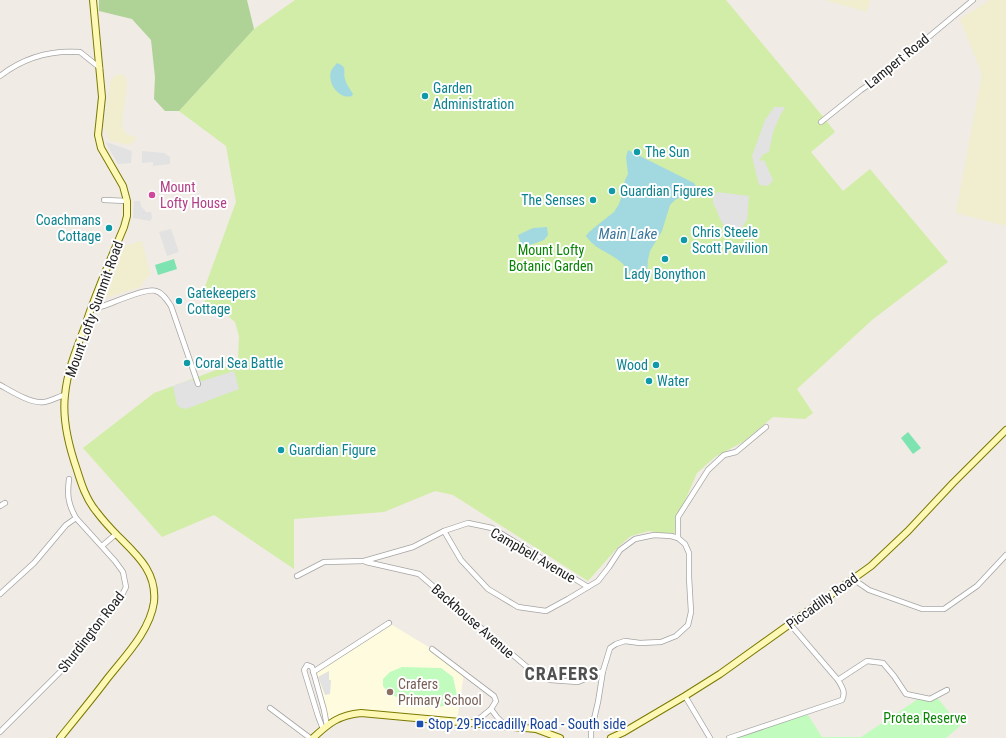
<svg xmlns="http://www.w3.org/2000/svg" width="1006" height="738" viewBox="0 0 1006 738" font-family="'Roboto Condensed',sans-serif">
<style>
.education{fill:#fffbde}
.farmland{fill:#f0eece}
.grass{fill:#d2eda7}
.forest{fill:#afd296}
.park{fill:#c1fcbe}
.pitch{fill:#7de3b0}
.parking{fill:#e2e2e2}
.water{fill:#a2d9e0}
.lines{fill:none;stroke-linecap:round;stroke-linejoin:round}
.minor-casing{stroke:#a5a5a5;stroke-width:6}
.secondary-casing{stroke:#7b7a00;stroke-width:8}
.minor{stroke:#fff;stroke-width:4.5}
.secondary{stroke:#fdf8b5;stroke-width:6}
.culture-dot{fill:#0f9aa8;stroke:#fff;stroke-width:1.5}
.hotel-dot{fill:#d1479c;stroke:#fff;stroke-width:1.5}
.education-dot{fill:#8d6e63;stroke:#fff;stroke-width:1.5}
.transit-dot{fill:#1a4fb4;stroke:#fff;stroke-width:1.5}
.labels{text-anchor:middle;stroke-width:4;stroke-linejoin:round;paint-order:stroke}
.street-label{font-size:14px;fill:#1e1e1e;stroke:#fff}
.culture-label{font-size:14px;fill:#0d838f;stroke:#fff;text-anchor:start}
.hotel-label{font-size:14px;fill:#b23c85;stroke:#fff;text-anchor:start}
.park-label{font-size:14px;fill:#0a8405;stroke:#fff}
.education-label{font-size:14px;fill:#785e54;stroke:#fff;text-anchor:start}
.transit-label{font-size:14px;fill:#164399;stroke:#fff;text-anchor:start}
.water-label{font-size:15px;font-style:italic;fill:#3d779c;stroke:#fff}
.district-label{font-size:18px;font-weight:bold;letter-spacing:1px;fill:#515151;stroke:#fff}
</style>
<rect width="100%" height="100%" fill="#f0ebe4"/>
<!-- education -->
<polygon class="education" points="389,623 432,649 464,673 457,721 355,713 327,726 313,672"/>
<!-- farmland -->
<g class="farmland">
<polygon points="825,0 870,0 867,12"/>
<polygon points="990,0 1006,0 1006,226 956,213 982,74 960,19"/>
<polygon points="117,74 124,75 127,82 122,124 123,129 126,134 137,138 130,145 110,141 104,127 111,79"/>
<polygon points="142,241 150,274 140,287 106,298 103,296 124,246"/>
</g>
<!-- grass -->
<polygon class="grass" points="295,0 726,0 825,119 835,132 811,152 843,191 870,169 948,262 872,320 797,389 813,413 805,419 773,417 743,442 715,457 697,473 678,517 674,535 649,531 631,536 619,546 588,581 453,495 435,491 384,512 294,519 294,569 214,515 162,537 83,448 154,393 238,362 239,336 235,322 221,310 207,312 203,292 236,202 226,146 179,111 254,29"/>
<!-- forest -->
<polygon class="forest" points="99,0 247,0 254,29 179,111 165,111 154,99 155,77 151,40 132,19 99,11"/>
<!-- park -->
<g class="park">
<polygon points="402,667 441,668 453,677 457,695 451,704 439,707 422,706 401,700 388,692 383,686 383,679 390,672"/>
<polygon points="936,696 960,726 946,738 737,738 736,736 806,712 822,737 861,737 921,697 930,699"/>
</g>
<!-- pitch -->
<g class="pitch">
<polygon points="174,259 177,269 158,275 155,265"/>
<polygon points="908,432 921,448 913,454 901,438"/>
</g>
<!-- parking -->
<g class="parking">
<polygon points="774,107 783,107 785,108 781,114 773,132 769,152 764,154 760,159 760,161 764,160 773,180 768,186 759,185 753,161 752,156 765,120"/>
<polygon points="106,142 132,151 131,163 118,164 107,145"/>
<polygon points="142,151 164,153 170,157 170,164 153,166 153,162 142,163"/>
<polygon points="717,192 749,196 747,220 741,229 736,233 729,232 724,226 720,219 717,211 713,203 713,198"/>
<polygon points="134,201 140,201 141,206 146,212 151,212 152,218 150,221 133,218"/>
<polygon points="171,229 179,252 167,256 159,232"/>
<polygon points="234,371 239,389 186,409 181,408 177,405 173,386 190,380 202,381"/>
<polygon points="329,671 329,680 331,680 330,694 325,695 318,677"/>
</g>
<!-- water -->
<g class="water">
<path d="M337,63C348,67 343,71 345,79C346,84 350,89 353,94L352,96C339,100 327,83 331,71C332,68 335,66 337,63Z"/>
<path d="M628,150L694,183L696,186L697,188L695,190L675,200L670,205L662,231L650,251L648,260L647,272L646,275L643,278L636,280C629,276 627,268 622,263C611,253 594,249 586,236L589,232L595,227L614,212L619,204L622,195L625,180L628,174L626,157Z"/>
<polygon points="547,227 548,235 544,240 522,248 518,235 533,228"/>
</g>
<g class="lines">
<defs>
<g id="minor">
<path d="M0,76C23,58 51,50 80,52L100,68"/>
<polyline points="821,122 861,90 883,75 973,0"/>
<polyline points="104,200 127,201"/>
<path d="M91,307L96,308L103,306C113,303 147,287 156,291C163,293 167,300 171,306L198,384"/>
<path d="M0,385C11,391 31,404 44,402C51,401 57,397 65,395"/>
<polyline points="0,506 5,503"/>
<polyline points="444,531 461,560 488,589 518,607 546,611 568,599 598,581 609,567 620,550 635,539 654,535 671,536 678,538 685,544 689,553 689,577 691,612 688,625 676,636 661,642 640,643 625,641 616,644 610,648 603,671 598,702 591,732 591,738"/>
<polyline points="678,538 678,517 708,470 724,455 736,452 766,427"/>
<polyline points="102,546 116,534"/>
<polyline points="366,562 419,574 488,634 527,667 550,680 578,682 603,671"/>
<polyline points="297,576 324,562 364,561 413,547 444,531 468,523 492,528 588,587"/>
<polyline points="853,579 869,590 922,609 944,609 977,586 1006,555"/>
<polyline points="0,594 34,563 66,525 76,518"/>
<polyline points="432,649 494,696 496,701 491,709 474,723"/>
<polyline points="313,672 389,623"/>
<polyline points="838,680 867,661 883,663 894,676 906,694 930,699 947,690"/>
<polyline points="685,696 710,738"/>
<polyline points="270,708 310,738"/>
<polyline points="491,709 497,717 506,726"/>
<polyline points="323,729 318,716 304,670 307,665 312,667 324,710 327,726"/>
<path d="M0,732L62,670L70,661L94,627L122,595L126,587L123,572L115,561L76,518C68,504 67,495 69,479"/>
<path d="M729,738L842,700C846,692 842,687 838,680L790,624"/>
</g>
<g id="secondary">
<path d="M60,738C76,718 92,699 107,679C125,656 150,631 154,602C157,572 137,555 118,536C110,528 102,519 96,511C86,499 81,483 77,470C69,447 62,420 65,395C67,372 76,350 84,329C87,321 89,313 92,306C102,279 113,253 124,227L127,216V201L123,186L101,148L98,135L102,97L93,0"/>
<path d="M313,738C329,723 339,715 361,713L536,729L560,738"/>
<polyline points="611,738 624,732 685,696 720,674 871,566 908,531 953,483 1006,430"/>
</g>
</defs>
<!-- minor casing -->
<use href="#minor" class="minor-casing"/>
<!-- secondary casing -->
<use href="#secondary" class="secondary-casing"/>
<!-- minor -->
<use href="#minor" class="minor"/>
<!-- secondary -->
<use href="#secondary" class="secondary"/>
</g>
<!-- markers -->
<g class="culture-dot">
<circle cx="425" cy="96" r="4"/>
<circle cx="637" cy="152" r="4"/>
<circle cx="612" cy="191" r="4"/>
<circle cx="593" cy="200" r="4"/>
<circle cx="109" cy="228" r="4"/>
<circle cx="684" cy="240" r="4"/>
<circle cx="665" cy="259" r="4"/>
<circle cx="179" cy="301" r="4"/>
<circle cx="187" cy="363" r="4"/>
<circle cx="656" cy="365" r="4"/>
<circle cx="649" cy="381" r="4"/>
<circle cx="281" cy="450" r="4"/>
</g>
<circle class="hotel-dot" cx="152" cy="195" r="4"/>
<circle class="education-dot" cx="390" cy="692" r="4"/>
<rect class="transit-dot" x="416" y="720" width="8" height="8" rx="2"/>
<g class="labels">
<!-- street labels -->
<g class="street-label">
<text transform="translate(897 61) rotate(-39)" y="5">Lampert Road</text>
<text transform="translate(94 309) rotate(-70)" y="5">Mount Lofty Summit Road</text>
<text transform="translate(533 555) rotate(30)" y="5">Campbell Avenue</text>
<text transform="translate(822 601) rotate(-36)" y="5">Piccadilly Road</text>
<text transform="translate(473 621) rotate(41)" y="5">Backhouse Avenue</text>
<text transform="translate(91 632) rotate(-52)" y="5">Shurdington Road</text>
</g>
<!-- culture labels -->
<g class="culture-label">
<text x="433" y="93">Garden<tspan x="433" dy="16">Administration</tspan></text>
<text x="645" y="157">The Sun</text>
<text x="620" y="196">Guardian Figures</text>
<text x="585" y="205" text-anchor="end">The Senses</text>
<text x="101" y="225" text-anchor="end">Coachmans<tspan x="101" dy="16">Cottage</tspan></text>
<text x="692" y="237">Chris Steele<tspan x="692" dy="16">Scott Pavilion</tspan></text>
<text x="665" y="279" text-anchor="middle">Lady Bonython</text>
<text x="187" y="298">Gatekeepers<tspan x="187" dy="16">Cottage</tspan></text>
<text x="195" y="368">Coral Sea Battle</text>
<text x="648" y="370" text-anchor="end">Wood</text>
<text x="657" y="386">Water</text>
<text x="289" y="455">Guardian Figure</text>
</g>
<!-- hotel labels -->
<g class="hotel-label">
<text x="160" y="192">Mount<tspan x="160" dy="16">Lofty House</tspan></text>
</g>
<!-- park labels -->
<g class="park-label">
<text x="551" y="255">Mount Lofty<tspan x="551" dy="16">Botanic Garden</tspan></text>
<text x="925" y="723">Protea Reserve</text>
</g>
<!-- education labels -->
<g class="education-label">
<text x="398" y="689">Crafers<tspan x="398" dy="16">Primary School</tspan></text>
</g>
<!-- transit labels -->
<g class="transit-label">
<text x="428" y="729">Stop 29 Piccadilly Road - South side</text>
</g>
<!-- water labels -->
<g class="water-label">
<text x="628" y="239">Main Lake</text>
</g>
<!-- district labels -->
<g class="district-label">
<text x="562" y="680">CRAFERS</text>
</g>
</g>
</svg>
